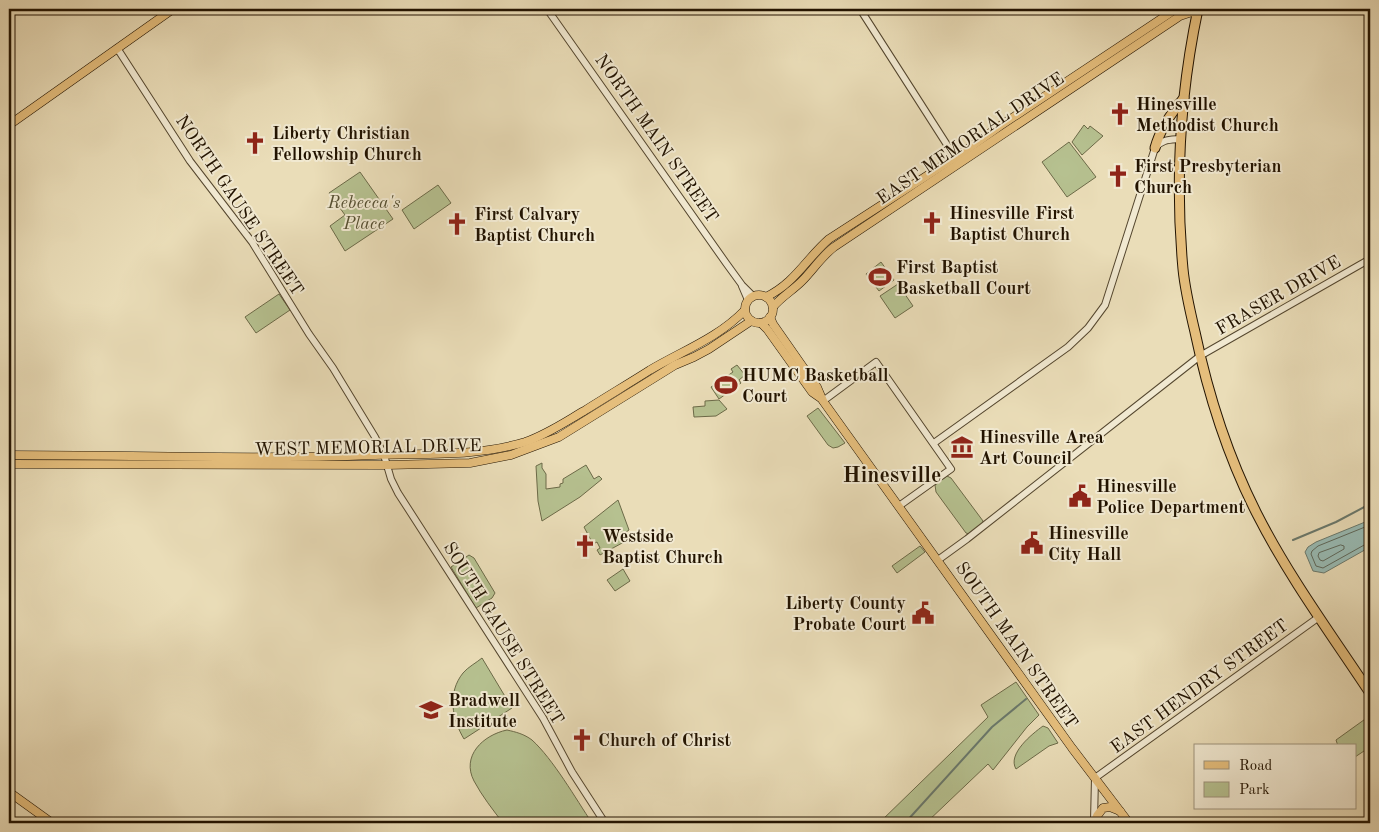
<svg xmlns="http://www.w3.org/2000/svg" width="1379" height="832" viewBox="0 0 1379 832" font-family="'Old Standard TT',serif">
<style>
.green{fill:#b6c190;stroke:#6c6a48}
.water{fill:#98bbb4;stroke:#69786c}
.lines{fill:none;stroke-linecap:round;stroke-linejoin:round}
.shore{stroke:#5d675a;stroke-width:1}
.stream{stroke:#69786c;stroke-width:2}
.minor-casing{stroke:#54462e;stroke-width:8}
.major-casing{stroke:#221300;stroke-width:9}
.highway-casing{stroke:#221300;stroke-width:11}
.minor{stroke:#f1e9d1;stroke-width:6}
.major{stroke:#e5be7c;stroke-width:8}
.highway{stroke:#e5be7c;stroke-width:9}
.labels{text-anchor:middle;stroke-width:4;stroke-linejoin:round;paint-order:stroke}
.poi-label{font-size:18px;font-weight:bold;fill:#221300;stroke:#f1e9d1;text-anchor:start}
.street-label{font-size:18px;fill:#221300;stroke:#f1e9d1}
.park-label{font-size:18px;font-style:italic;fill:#565032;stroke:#f1e9d1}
.district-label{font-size:22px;font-weight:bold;fill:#221300;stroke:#f1e9d1}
</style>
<rect width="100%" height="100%" fill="#eaddb8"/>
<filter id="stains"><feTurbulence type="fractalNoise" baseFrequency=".004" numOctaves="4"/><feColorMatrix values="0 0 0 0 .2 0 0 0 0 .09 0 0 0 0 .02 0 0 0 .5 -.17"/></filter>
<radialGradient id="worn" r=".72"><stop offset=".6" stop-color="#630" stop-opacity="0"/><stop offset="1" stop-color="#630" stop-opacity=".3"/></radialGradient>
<!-- green -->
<g class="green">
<polygon points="1084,125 1088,129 1090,126 1103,136 1082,155 1072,142"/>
<polygon points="1069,142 1096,177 1067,197 1042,162"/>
<polygon points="360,172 393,219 345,251 330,226 345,215 329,193"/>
<polygon points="438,185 451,203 414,229 402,210"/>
<polygon points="881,262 894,280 879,291 866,274"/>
<polygon points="898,284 913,306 895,318 880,296"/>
<polygon points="279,294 290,310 256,333 245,317"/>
<polygon points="737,365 745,375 739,380 741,383 719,399 711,387 733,372 731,369"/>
<polygon points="719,400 727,409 716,416 694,417 693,407 705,406 705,401"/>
<polygon points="818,408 845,443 838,447 833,448 828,445 807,416"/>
<polygon points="542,463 542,468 546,474 546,489 560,487 560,484 563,483 563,479 586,465 594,479 599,476 602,479 580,497 542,521 538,501 536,466"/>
<polygon points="947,476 951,478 983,521 982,524 969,534 966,533 936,492 935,485"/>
<polygon points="618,500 629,530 620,536 624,542 600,555 597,550 600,548 597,542 593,544 584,527"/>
<polygon points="920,546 925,552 897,573 892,566"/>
<polygon points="469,555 474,558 495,593 492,598 476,608 451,567"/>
<polygon points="623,569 630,581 615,591 607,580"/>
<path d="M482,658L512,708L464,739C452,719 447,693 463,673C468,667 476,663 482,658Z"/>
<polygon points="1016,682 1039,715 1027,727 993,770 988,764 926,823 879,823 988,717 981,705"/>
<polygon points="1367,712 1370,715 1370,747 1355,757 1355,746 1338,746 1336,740 1368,717"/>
<path d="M1043,726L1048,728L1058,743L1049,746L1016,769C1007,754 1032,734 1043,726Z"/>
<path d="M507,730C516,732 524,734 532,740C553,759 576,799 592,823H503C493,810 482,796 474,781C461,756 483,735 507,730Z"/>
</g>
<!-- water -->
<polygon class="water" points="1370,520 1370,547 1324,573 1313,571 1305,552 1308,547 1316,542"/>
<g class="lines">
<!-- shore -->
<g class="shore">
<polyline points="1370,525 1318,546 1312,551 1311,554 1316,566 1323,568 1366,544 1370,543"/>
<polygon points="1341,545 1344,546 1344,549 1323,561 1320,560 1318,556 1319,553"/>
</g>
<!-- stream -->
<g class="stream">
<polyline points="1293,540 1336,522 1370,504"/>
<polyline points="905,823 992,727 1026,699"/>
</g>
<defs>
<g id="minor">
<polyline points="547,9 726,263 742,285 753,296"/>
<polyline points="860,9 958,162"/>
<polyline points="117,48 190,161 252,242 309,334 333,368 375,437 384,455 391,479 398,493 543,718 572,772 605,823"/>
<polyline points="742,286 748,300"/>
<polyline points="823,401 876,362 951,469 899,506"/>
<path d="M934,443L1068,347L1088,328L1105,305L1155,148C1162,139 1170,140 1181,139"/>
<polyline points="938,560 967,539 1200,356 1370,259"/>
<polyline points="1094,821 1095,778 1319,617"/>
</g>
<g id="major">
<polyline points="9,125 173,9"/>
<circle cx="759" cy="309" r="14"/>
<path d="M766,297C795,283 806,259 829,239L962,153L1000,126L1176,9"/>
<path d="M773,307C781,297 792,291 802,281C813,270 821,257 834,247L1159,30L1180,16L1198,10"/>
<polyline points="770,317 773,324 817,387 823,401 1072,748 1129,823"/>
<polyline points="761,323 767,329 812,392 822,399"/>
<path d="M9,455C131,455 253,460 375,455C426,453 476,457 525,442C546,435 565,422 584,411C606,397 628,384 650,370C682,351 718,338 745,310"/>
<polyline points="9,464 387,465 470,463 511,455 559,437 675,365 694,357 709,349 751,321"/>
<polyline points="9,792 52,823"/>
<polyline points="1094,823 1097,816 1103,808 1110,807 1120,811"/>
</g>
<g id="highway">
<path d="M1198,9C1180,94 1175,182 1183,269C1185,290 1190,311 1195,332C1208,394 1228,457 1257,514C1289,577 1331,634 1370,693"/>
<path d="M1155,148C1160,129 1171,113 1184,98"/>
</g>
</defs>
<!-- minor casing -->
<use href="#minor" class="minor-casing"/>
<!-- major casing -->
<use href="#major" class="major-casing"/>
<!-- highway casing -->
<use href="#highway" class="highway-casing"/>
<!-- minor -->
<use href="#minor" class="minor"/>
<!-- major -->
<use href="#major" class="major"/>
<!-- highway -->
<use href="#highway" class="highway"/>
</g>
<!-- icons -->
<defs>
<symbol id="church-bare" viewBox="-9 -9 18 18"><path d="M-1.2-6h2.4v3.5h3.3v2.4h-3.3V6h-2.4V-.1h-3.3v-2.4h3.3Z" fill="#8f2418" stroke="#f1e9d1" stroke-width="2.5" paint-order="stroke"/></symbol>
<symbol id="stadium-bare" viewBox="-9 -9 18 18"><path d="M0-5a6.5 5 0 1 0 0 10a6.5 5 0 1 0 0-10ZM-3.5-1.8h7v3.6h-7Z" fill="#8f2418" stroke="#f1e9d1" stroke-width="2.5" paint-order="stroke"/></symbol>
<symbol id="museum-bare" viewBox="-9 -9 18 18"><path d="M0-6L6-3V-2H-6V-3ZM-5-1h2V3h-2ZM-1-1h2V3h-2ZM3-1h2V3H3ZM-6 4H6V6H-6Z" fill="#8f2418" stroke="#f1e9d1" stroke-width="2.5" paint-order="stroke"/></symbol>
<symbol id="civic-bare" viewBox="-9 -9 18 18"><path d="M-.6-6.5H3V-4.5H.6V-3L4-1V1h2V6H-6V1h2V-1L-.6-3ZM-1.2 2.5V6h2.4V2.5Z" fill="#8f2418" stroke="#f1e9d1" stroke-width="2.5" paint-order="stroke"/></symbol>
<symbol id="school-bare" viewBox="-9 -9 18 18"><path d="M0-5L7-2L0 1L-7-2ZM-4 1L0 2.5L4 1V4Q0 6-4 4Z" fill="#8f2418" stroke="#f1e9d1" stroke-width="2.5" paint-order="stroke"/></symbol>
</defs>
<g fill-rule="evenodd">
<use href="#church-bare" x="1104" y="98" width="32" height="32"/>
<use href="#church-bare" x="239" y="127" width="32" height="32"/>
<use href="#church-bare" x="1102" y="160" width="32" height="32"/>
<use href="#church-bare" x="916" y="207" width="32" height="32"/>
<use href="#church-bare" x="441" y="208" width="32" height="32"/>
<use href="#stadium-bare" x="864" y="261" width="32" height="32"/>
<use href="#stadium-bare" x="710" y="369" width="32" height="32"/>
<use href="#museum-bare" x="946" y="431" width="32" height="32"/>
<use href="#civic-bare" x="1064" y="480" width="32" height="32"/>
<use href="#civic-bare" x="1016" y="527" width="32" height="32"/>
<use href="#church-bare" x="569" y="530" width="32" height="32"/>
<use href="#civic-bare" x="907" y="597" width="32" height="32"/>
<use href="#school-bare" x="415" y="694" width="32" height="32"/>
<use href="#church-bare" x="566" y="724" width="32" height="32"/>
</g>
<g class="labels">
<!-- poi labels -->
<g class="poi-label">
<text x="1136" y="110">Hinesville<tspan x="1136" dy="21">Methodist Church</tspan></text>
<text x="272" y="139">Liberty Christian<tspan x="272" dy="21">Fellowship Church</tspan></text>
<text x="1134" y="172">First Presbyterian<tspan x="1134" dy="21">Church</tspan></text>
<text x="949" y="219">Hinesville First<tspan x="949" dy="21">Baptist Church</tspan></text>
<text x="474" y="220">First Calvary<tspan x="474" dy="21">Baptist Church</tspan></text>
<text x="896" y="273">First Baptist<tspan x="896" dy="21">Basketball Court</tspan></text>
<text x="742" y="381">HUMC Basketball<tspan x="742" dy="21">Court</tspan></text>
<text x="979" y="443">Hinesville Area<tspan x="979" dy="21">Art Council</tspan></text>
<text x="1096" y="492">Hinesville<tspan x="1096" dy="21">Police Department</tspan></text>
<text x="1048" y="539">Hinesville<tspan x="1048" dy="21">City Hall</tspan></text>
<text x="602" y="542">Westside<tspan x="602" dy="21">Baptist Church</tspan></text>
<text x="906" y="609" text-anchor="end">Liberty County<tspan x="906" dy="21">Probate Court</tspan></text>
<text x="448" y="706">Bradwell<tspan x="448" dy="21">Institute</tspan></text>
<text x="598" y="746">Church of Christ</text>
</g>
<!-- street labels -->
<g class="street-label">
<text transform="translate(657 138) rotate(55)" y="6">NORTH MAIN STREET</text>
<text transform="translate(970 138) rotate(-34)" y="6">EAST MEMORIAL DRIVE</text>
<text transform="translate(240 205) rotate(56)" y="6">NORTH GAUSE STREET</text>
<text transform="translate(1278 295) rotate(-30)" y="6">FRASER DRIVE</text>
<text transform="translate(368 447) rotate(-1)" y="6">WEST MEMORIAL DRIVE</text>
<text transform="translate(504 633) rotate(58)" y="6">SOUTH GAUSE STREET</text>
<text transform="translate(1017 645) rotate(55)" y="6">SOUTH MAIN STREET</text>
<text transform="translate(1199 686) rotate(-36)" y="6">EAST HENDRY STREET</text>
</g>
<!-- park labels -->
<g class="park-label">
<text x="364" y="208">Rebecca's<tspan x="364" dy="21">Place</tspan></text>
</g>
<!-- district labels -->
<g class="district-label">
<text x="892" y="482">Hinesville</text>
</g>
</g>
<!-- margin -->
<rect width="1379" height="832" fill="none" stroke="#eaddb8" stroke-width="30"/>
<rect x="10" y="10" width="1359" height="812" fill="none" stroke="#221300" stroke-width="2.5"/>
<rect x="15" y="15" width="1349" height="802" fill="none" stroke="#221300"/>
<!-- legend -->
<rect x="1194" y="744" width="162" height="65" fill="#f1e9d1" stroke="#9e937d"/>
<rect x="1204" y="761" width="25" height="8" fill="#e5be7c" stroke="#9e937d"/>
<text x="1239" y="770" font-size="15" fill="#221300">Road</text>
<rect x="1204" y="782" width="25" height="15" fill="#b6c190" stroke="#9e937d"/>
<text x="1239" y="794" font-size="15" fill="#221300">Park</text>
<rect width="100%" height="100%" filter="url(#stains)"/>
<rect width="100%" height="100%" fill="url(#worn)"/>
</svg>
